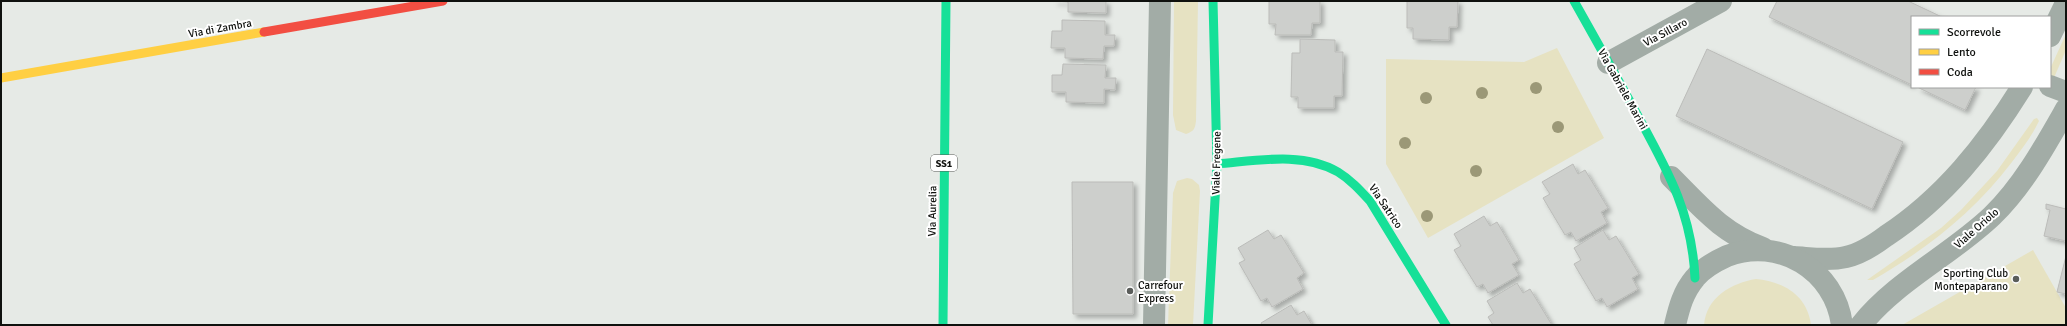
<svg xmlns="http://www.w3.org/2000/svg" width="2067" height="326" viewBox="0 0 2067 326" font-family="Signika,sans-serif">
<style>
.green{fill:#e6e2c2}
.building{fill:#cdcfcc;stroke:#bbbcb9;filter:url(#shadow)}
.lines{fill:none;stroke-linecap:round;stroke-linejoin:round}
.street{stroke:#a2aca6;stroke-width:22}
.fast{stroke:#16e098;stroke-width:9}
.slow{stroke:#ffcf43;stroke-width:9}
.jam{stroke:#f24e42;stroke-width:9}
.tree{fill:#9b9877}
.poi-dot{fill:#5a5d5a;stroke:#fff;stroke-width:1.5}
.labels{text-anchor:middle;stroke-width:4;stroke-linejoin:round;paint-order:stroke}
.shield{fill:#fff;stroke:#575856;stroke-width:1}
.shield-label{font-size:10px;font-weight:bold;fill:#0f110e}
.street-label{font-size:11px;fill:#0f110e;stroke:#fff}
.poi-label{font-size:11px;fill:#0f110e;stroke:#fff;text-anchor:end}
</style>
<defs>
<filter id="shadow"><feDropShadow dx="3.5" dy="3.5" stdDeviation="2" flood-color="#0004"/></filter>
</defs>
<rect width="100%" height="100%" fill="#e6eae6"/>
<!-- green -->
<g class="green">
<path d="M1174,1H1198L1196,121C1195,129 1194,131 1186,134L1176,130L1173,115Z"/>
<polygon points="2066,34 2066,50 2053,80 2050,79 2050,69"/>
<polygon points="1557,48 1604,138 1428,238 1386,164 1386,59 1524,62"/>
<path d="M2037,118L2039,121C2032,136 2022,149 2012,162C1974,212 1927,249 1873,280H1867L1941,228L1961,210L1997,171L2034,119Z"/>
<polygon points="1187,178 1192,179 1199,185 1200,191 1193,325 1168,325 1173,193 1177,181"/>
<polygon points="2033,250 2066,308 2066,325 1902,325"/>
<path d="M1756,279C1784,282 1807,295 1811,325H1704C1706,297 1732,283 1756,279Z"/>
</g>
<!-- building -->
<g class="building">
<polygon points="1054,1 1106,1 1106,13 1068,12 1068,2"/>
<polygon points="1269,1 1320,1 1320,23 1312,23 1311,35 1275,35 1276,24 1269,24"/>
<polygon points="1407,1 1458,1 1457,27 1449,27 1449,40 1413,39 1413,28 1407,28"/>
<polygon points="1777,1 1908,1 1942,17 1912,17 1912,85 1769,17"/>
<polygon points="1062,20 1105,21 1105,35 1115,35 1114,46 1104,46 1103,59 1065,58 1065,48 1051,48 1052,31 1062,31"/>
<polygon points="1300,39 1335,40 1335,52 1343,52 1342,96 1334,96 1334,108 1298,108 1298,97 1291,97 1292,53 1300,53"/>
<polygon points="1707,49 1903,142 1872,209 1676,116"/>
<polygon points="1063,64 1106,65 1105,78 1116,78 1115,90 1104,89 1104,103 1066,102 1066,92 1052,92 1052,75 1062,75"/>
<polygon points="1917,87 1976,87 1965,110"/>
<polygon points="1573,164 1578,174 1585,170 1608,208 1601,212 1607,223 1576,241 1571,232 1565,235 1543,198 1550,194 1542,182"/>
<polygon points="1072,182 1133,182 1133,314 1073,314"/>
<polygon points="2046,204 2066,209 2066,241 2044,236 2050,210 2046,209"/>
<polygon points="1484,216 1490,226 1497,222 1519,260 1512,264 1519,275 1488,293 1483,284 1477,287 1454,250 1461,246 1454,234"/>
<polygon points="1268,230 1274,239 1281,235 1304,273 1297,278 1303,289 1272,307 1267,298 1261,301 1239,263 1245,260 1238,248"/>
<polygon points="1603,230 1609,240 1616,236 1639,274 1632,278 1638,289 1607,307 1602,298 1596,301 1574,264 1581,260 1574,248"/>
<polygon points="2066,256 2066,294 2057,292"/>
<polygon points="1517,283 1523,293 1530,289 1552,325 1493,325 1488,317 1494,313 1487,301"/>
<polygon points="1291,305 1297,315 1304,311 1312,325 1262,325 1261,323"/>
</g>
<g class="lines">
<!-- street -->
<g class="street">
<polyline points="2050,36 2066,3"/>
<polyline points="1608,63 1721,1"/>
<polyline points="2050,86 2066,92"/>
<path d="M1671,177C1702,208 1722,233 1763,248"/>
<path d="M1794,257C1811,258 1829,261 1846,257C1860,254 1874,245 1886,236C1944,198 1986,145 2022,87"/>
<polyline points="1154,325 1160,1"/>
<path d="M1675,325C1679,308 1683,292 1695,278C1703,268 1716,261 1727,256C1779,236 1835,270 1842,325"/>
<path d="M1861,325C1896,281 1951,255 1992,216C2023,186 2045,146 2066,109"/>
</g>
<!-- fast -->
<g class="fast">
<path d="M1574,1C1596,40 1618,79 1639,118C1669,173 1692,214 1695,278"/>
<path d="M1217,164C1255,161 1303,151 1338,172C1351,180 1360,190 1370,201L1446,325"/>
<polyline points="943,325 946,1"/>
<polyline points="1208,325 1217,164 1213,1"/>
</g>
<!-- slow -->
<polyline class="slow" points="1,78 264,32"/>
<!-- jam -->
<polyline class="jam" points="264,32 443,1"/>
</g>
<!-- trees -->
<g class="tree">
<circle cx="1536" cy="88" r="6"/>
<circle cx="1482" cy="93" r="6"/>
<circle cx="1426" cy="98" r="6"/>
<circle cx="1558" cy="127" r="6"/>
<circle cx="1405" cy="143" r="6"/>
<circle cx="1476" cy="171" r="6"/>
<circle cx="1427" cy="216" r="6"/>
</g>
<!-- markers -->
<g class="poi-dot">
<circle cx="2016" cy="279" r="4"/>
<circle cx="1130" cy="291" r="4"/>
</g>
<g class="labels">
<!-- shield labels -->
<rect class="shield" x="931" y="155" width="26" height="16" rx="3"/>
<g class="shield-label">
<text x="944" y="167">SS1</text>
</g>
<!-- street labels -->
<g class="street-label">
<text transform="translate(220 28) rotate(-10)" y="4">Via di Zambra</text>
<text transform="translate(1665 32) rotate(-28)" y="4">Via Sillaro</text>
<text transform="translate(1623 89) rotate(61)" y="4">Via Gabriele Marini</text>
<text transform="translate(1216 163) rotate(-89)" y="4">Viale Fregene</text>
<text transform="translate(1386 206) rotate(56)" y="4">Via Satrico</text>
<text transform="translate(932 211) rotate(-89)" y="4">Via Aurelia</text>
<text transform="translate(1976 228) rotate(-41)" y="4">Viale Oriolo</text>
</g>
<!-- poi labels -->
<g class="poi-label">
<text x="2008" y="277">Sporting Club<tspan x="2008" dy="13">Montepaparano</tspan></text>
<text x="1138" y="289" text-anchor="start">Carrefour<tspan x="1138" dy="13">Express</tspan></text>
</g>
</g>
<!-- border -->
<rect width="2067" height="326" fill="none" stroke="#0f110e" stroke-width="4"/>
<!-- legend -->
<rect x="1911" y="16" width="140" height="72" fill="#ffffff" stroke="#9fa09f"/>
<rect x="1919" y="29" width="20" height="6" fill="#16e098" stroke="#9fa09f"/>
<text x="1947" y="36" font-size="12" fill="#0f110e">Scorrevole</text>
<rect x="1919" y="49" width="20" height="6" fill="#ffcf43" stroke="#9fa09f"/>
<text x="1947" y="56" font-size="12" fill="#0f110e">Lento</text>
<rect x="1919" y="69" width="20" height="6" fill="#f24e42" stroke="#9fa09f"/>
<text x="1947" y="76" font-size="12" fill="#0f110e">Coda</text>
</svg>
